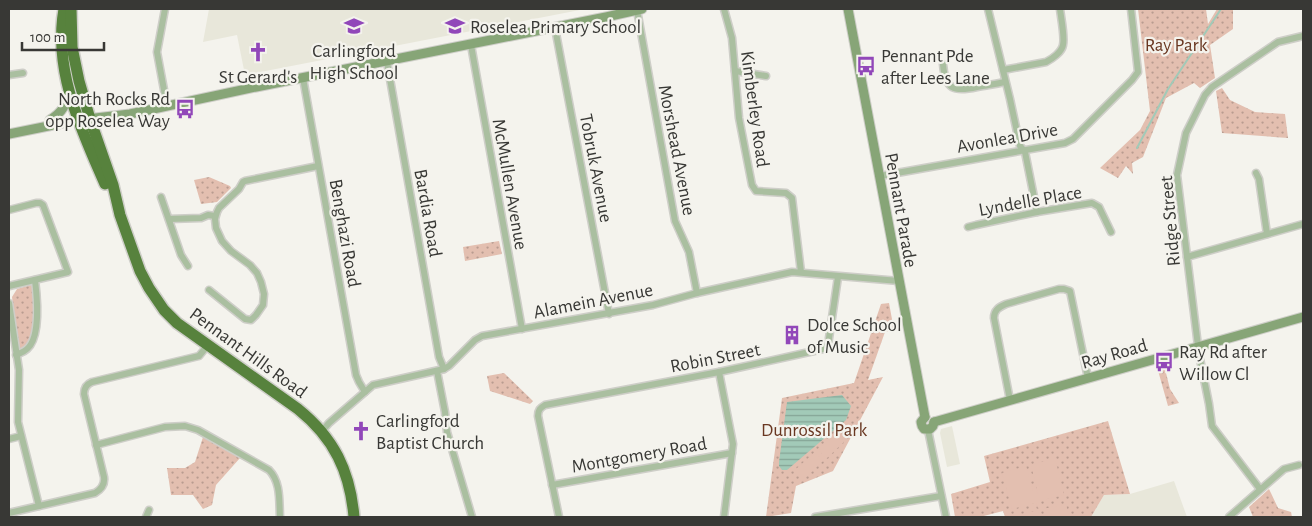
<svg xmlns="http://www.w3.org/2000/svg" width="1312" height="526" viewBox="0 0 1312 526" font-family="'Alegreya Sans',sans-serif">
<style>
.built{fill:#e8e7da}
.park{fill:url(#park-dots)}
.garden{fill:#e3bfb0}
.water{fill:url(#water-rules)}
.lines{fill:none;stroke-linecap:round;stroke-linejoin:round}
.stream{stroke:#a2cab8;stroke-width:2}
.street-casing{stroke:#cecec8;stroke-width:9}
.secondary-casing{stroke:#cecec8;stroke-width:11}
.highway-casing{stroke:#cecec8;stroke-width:14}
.street{stroke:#aabfa0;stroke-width:6}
.secondary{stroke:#87a577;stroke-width:9}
.highway{stroke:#57823d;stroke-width:11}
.labels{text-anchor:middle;stroke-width:4.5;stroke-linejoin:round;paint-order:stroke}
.poi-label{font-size:19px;fill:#383835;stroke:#f4f3ed;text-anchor:start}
.park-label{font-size:19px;fill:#693721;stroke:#f4f3ed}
.street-label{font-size:19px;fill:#383835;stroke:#f4f3ed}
</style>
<defs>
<pattern id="park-dots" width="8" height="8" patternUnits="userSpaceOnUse" patternTransform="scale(1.25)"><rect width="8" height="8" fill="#e3bfb0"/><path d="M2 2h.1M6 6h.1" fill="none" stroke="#b99c90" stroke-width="1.8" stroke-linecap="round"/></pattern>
<pattern id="water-rules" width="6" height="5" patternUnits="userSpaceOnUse" patternTransform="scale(1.25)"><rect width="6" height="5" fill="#a2cab8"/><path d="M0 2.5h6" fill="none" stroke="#85a596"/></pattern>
</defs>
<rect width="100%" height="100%" fill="#f4f3ed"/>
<!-- built -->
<g class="built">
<polygon points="209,9 585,9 245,75 237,35 203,42"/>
<polygon points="952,426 960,464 947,467 940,433 941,429"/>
<polygon points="1174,481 1187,517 1091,517 1104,495 1130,494"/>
</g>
<!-- park -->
<g class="park">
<polygon points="1138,9 1206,9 1208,24 1217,9 1233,9 1233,29 1210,45 1215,78 1200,88 1194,83 1166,98 1143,157 1132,163 1133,174 1126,166 1118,178 1100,168 1140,130 1150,111"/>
<polygon points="1222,88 1230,100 1255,112 1285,114 1288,138 1222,133 1216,91"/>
<polygon points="209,177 230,186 231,188 217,202 201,204 194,180"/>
<polygon points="499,241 502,254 465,261 463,247"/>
<path d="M30,285L33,286C35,302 36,328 29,342C28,346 24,348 21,350L18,348L12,297L17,289Z"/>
<polygon points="889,303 894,330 885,332 868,380 883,377 833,471 796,486 791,513 766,517 782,398 854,383 881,304"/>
<polygon points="1164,365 1170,389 1179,403 1168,406 1157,367"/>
<polygon points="504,373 533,401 530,404 490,391 487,376"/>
<polygon points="1108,421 1130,494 1104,495 1091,517 1005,517 1003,511 980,517 955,517 951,494 990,482 984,456"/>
<polygon points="203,437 240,458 216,485 212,505 203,509 193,495 171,495 167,468 185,468 195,462"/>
<polygon points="1269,489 1278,508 1291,512 1292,517 1253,517 1249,507"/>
</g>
<!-- garden -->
<g class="garden">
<polygon points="836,432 844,442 826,459 818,449"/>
<polygon points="815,452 823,461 805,478 796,469"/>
<polygon points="1055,458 1064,495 1039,501 1041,507 1038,508 1036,503 1012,509 1002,473 1026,466 1033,491 1032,484 1034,484 1038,494 1031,465"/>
<polygon points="1066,504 1069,517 1045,517 1043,509"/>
<polygon points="1040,510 1041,517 1017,517 1017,515"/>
</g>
<!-- water -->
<polygon class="water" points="842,395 851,406 846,420 787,470 782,470 779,466 779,462 787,402"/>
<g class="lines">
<!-- stream -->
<polyline class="stream" points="1137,148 1168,89 1221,9"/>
<defs>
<g id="street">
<polyline points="165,9 157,52 167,106"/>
<polyline points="724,9 732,38 739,118 752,185 756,191 786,193 792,198 801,272"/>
<polyline points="988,9 1010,99 1020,146 1025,152 1037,212"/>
<polyline points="637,10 675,221 689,252 697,293"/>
<polyline points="555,28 609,314"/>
<polyline points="471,45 522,329"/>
<polyline points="387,62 439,357 444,369"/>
<path d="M943,64C945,90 954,92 977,87C987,85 996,84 1005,82"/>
<path d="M1003,70L1046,62C1052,59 1062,52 1063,45C1065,37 1061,18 1060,9"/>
<polyline points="735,71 766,76"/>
<polyline points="9,75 23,73"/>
<polyline points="303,78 356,375 359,382 365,392"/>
<polyline points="1256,173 1259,179 1267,234"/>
<polyline points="880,176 1065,143 1073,139 1132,80 1138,72 1131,9"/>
<polyline points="161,197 181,255 188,266"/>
<polyline points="9,210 36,203 40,203 43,205 68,272 9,286"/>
<polyline points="169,219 201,218 208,215 215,216"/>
<polyline points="968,227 976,225 1037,212 1092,203 1099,207 1111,232"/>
<polyline points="1187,257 1303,224"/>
<polyline points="209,290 245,319 251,320 256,315 263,305 264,294 261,282 257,273 250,265 231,251 222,241 216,228 215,219 217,212 219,208 239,189 243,182 245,181 318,166"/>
<polyline points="9,303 19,370 18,422 39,506"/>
<path d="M16,355C20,353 24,352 27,349C41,337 37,296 35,280"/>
<polyline points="437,371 445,412 447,432 472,517"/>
<polyline points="719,372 733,444 724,517"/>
<path d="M1010,400L994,318C994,310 999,307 1006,304L1059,289H1064L1070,291L1088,378"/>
<polyline points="928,430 946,517"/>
<polyline points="322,431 329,423 373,385 444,369 449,366 475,340 482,336 653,305 697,293 792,272 899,281"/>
<polyline points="9,439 21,436"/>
<path d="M96,445L165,427L185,426L198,430L269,470C281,482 279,501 280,517"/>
<polyline points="552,485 732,453"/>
<polyline points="1260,489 1212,426 1209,404 1199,354 1177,175 1186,133 1205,95 1212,87 1278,42 1303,36"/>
<path d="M9,513L95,493C102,489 105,484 104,477L84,394C84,388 87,384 92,382L199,356L208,345"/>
<polyline points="146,517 149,510"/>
<path d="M559,517L538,416C538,410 540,408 545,405L719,372L823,349L828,345L838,277"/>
<polyline points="815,517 941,496"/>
<polyline points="1229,517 1284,469 1299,465"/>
</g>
<g id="secondary">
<polyline points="848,9 925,417"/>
<path d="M50,120C64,111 65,106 69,90"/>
<polyline points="9,134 78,120 130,114 256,87 606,17 642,9"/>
<polyline points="925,417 921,422 922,426 924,429 930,429 933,426 934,422"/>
<polyline points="934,422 1303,317"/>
</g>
<g id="highway">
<path d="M64,9C53,71 81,129 105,184"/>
<path d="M71,9L72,47L79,81L90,119L113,185L120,215L140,271L149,288L164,310L177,323L298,409C334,438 350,471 354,517"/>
</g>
</defs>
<!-- street casing -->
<use href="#street" class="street-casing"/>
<!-- secondary casing -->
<use href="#secondary" class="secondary-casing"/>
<!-- highway casing -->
<use href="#highway" class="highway-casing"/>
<!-- street -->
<use href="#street" class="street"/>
<!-- secondary -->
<use href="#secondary" class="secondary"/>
<!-- highway -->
<use href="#highway" class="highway"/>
</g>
<!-- icons -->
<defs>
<symbol id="school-bare" viewBox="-9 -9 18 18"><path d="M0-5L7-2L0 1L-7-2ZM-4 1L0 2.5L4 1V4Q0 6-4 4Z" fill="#9147b9" stroke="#f4f3ed" stroke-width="2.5" paint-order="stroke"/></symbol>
<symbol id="church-bare" viewBox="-9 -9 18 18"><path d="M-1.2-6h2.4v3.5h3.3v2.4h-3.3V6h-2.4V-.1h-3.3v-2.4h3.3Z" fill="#9147b9" stroke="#f4f3ed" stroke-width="2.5" paint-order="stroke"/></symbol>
<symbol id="bus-bare" viewBox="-9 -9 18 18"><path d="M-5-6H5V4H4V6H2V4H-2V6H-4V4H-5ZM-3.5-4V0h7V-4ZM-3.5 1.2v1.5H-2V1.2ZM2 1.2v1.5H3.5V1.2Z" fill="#9147b9" stroke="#f4f3ed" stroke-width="2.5" paint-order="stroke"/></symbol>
<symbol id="building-bare" viewBox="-9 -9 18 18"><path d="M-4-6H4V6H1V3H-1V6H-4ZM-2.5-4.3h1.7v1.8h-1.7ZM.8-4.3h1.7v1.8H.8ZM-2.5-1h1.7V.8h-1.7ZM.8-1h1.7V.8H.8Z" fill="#9147b9" stroke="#f4f3ed" stroke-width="2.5" paint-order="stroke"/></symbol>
</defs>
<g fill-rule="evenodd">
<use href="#school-bare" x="340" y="12" width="28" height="28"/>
<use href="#school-bare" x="441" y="12" width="28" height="28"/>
<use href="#church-bare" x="244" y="38" width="28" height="28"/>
<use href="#bus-bare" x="852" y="52" width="28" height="28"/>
<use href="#bus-bare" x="171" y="95" width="28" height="28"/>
<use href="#building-bare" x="778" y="321" width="28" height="28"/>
<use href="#bus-bare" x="1150" y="348" width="28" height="28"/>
<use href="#church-bare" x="347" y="417" width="28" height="28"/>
</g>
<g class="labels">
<!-- poi labels -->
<g class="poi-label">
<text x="470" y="33">Roselea Primary School</text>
<text x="354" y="57" text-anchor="middle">Carlingford<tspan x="354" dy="22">High School</tspan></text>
<text x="881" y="62">Pennant Pde<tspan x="881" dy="22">after Lees Lane</tspan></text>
<text x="258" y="83" text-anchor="middle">St Gerard's</text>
<text x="170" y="105" text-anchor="end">North Rocks Rd<tspan x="170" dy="22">opp Roselea Way</tspan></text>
<text x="807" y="331">Dolce School<tspan x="807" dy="22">of Music</tspan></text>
<text x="1179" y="358">Ray Rd after<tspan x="1179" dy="22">Willow Cl</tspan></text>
<text x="376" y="427">Carlingford<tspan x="376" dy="22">Baptist Church</tspan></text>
</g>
<!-- park labels -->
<g class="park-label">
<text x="1176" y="51">Ray Park</text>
<text x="814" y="436">Dunrossil Park</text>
</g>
<!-- street labels -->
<g class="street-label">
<text transform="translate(756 109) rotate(82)" y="7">Kimberley Road</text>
<text transform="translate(1007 137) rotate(-10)" y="7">Avonlea Drive</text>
<text transform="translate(678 150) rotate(79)" y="7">Morshead Avenue</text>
<text transform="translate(597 168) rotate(79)" y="7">Tobruk Avenue</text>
<text transform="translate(511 184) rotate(80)" y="7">McMullen Avenue</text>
<text transform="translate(1030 200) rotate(-10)" y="7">Lyndelle Place</text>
<text transform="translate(902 210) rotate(80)" y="7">Pennant Parade</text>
<text transform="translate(429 213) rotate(80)" y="7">Bardia Road</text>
<text transform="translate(1169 221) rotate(-95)" y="7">Ridge Street</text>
<text transform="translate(346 233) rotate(80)" y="7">Benghazi Road</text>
<text transform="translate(593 300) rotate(-11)" y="7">Alamein Avenue</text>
<text transform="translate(249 352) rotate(36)" y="7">Pennant Hills Road</text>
<text transform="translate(1114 353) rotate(-16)" y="7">Ray Road</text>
<text transform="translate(715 357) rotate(-11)" y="7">Robin Street</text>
<text transform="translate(639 454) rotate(-10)" y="7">Montgomery Road</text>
</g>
</g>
<!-- border -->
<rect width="1312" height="526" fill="none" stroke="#383835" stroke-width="20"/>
<!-- scale -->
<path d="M22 42v8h82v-8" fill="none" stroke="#383835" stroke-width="2.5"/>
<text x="30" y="42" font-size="15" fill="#383835" stroke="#f4f3ed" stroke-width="4" paint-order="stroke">100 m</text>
</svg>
